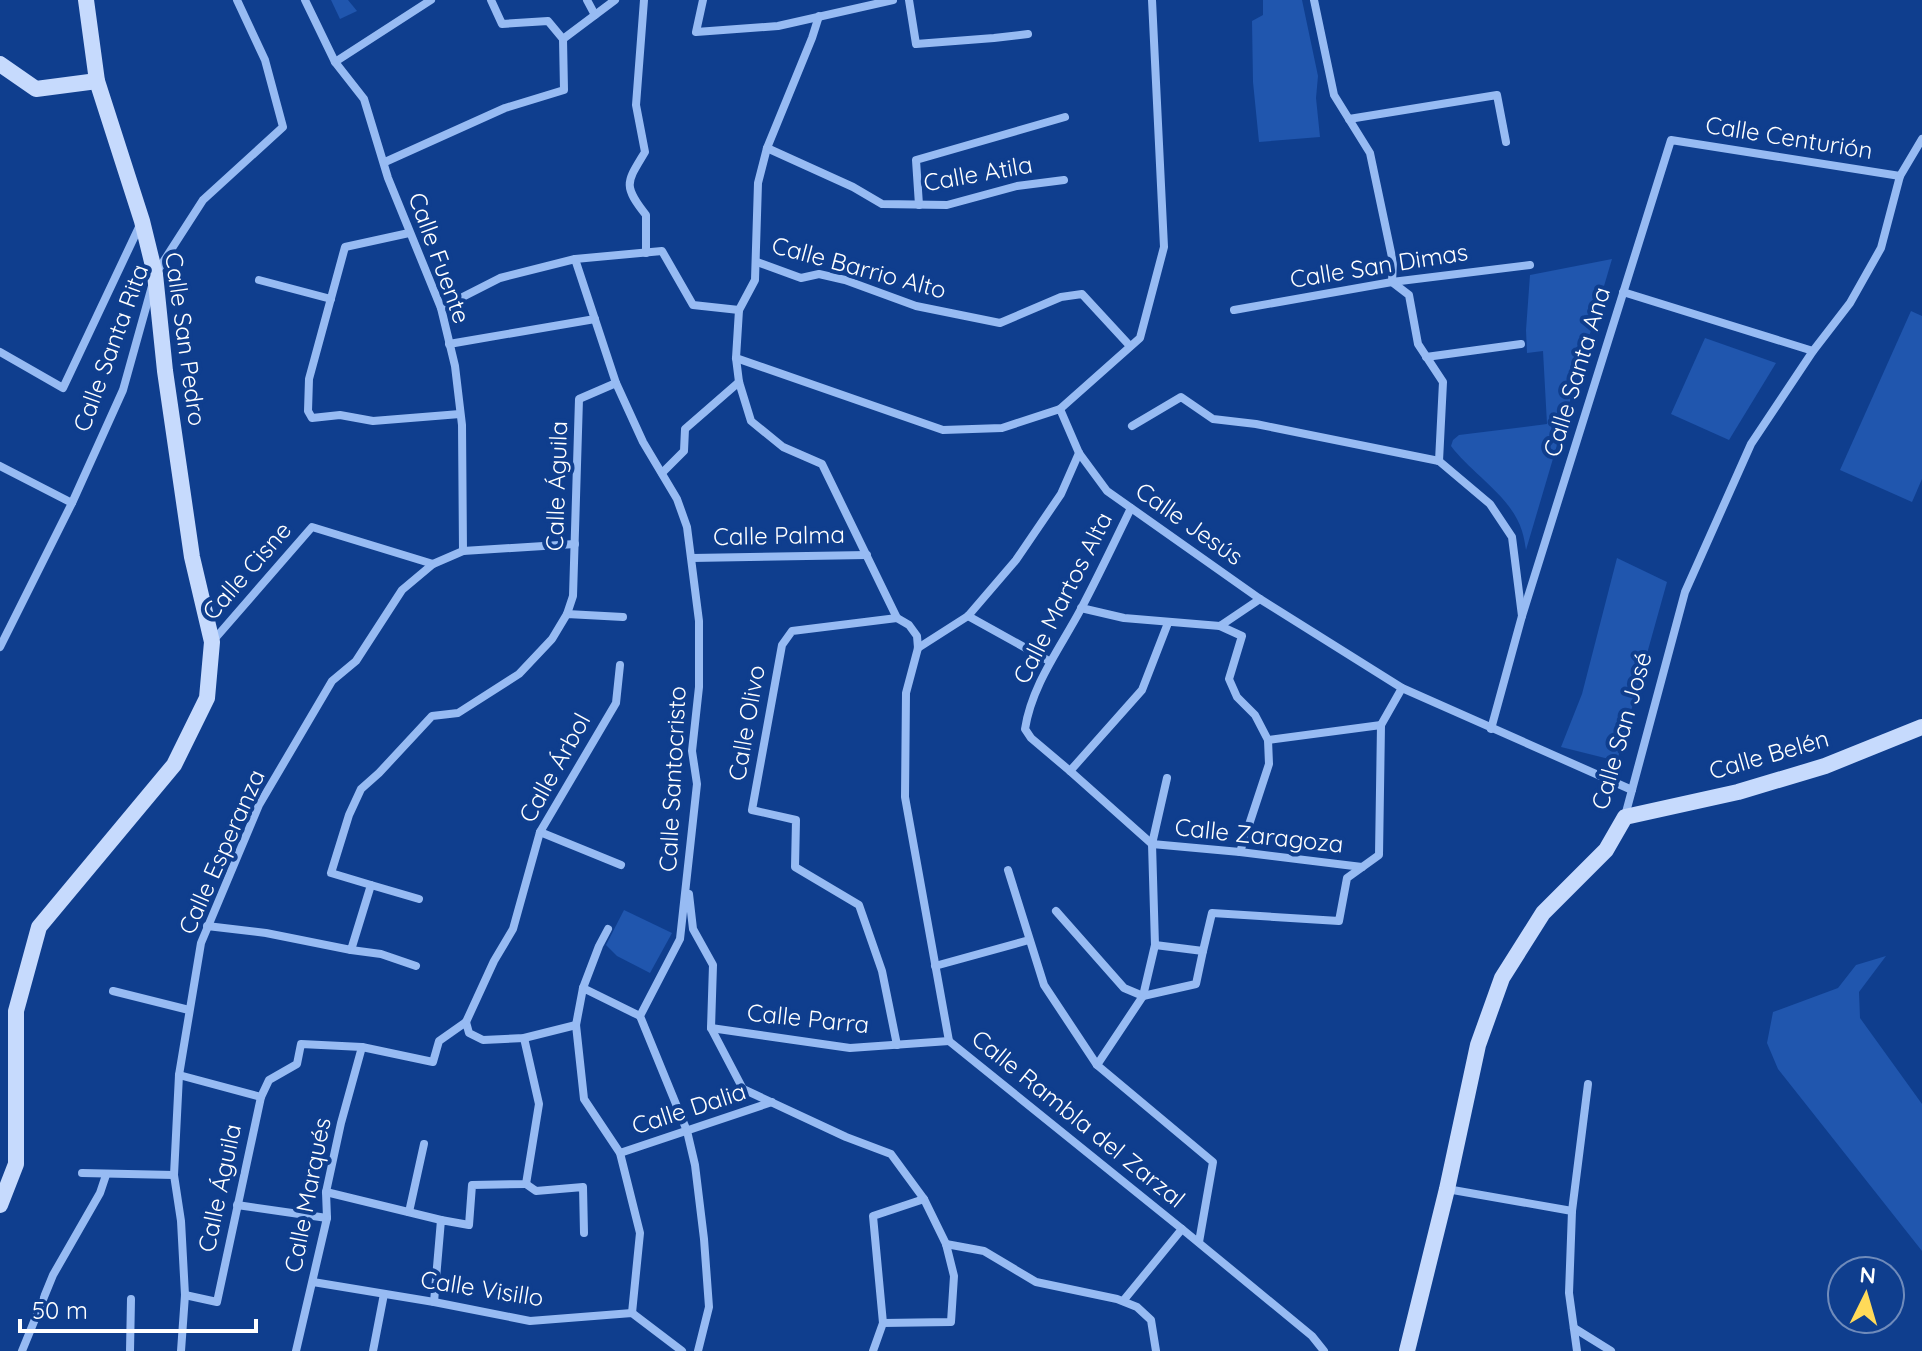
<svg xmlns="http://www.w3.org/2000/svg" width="1922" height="1351" viewBox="0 0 1922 1351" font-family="Quicksand,sans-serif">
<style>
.grass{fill:#2056ae}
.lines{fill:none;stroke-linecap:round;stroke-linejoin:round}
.street{stroke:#97bbf3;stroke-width:8}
.secondary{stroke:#c6dafd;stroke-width:16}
.labels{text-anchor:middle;stroke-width:8;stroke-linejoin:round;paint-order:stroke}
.street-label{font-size:24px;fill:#fff;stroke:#0f3e8e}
</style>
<rect width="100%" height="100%" fill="#0f3e8e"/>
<!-- grass -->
<g class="grass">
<polygon points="331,0 348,0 357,11 340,19"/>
<polygon points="1263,0 1302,0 1318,76 1316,98 1320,137 1259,142 1253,82 1252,21 1263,15"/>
<path d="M1612,259L1526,550C1525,544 1524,537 1522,531C1512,497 1471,473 1451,446L1453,440L1459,435L1547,424L1543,351L1527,353L1526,330L1530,275Z"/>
<polygon points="1911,311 1922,316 1922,479 1912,502 1840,470"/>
<polygon points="1705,338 1776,363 1729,440 1671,414"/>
<polygon points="1617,558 1667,582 1617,761 1561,747 1582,694"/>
<polygon points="624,910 672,933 650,973 617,956 606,945"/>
<polygon points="1886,956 1859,992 1860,1018 1922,1104 1922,1251 1778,1069 1767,1043 1773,1012 1838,988 1856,965"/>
</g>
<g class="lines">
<!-- street -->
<g class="street">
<polyline points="305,0 335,62 364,99 388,178 441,308 455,366 462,425 463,551"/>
<polyline points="587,0 595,15"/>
<path d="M644,0L636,105L645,152C627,182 622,185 646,215V253"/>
<polyline points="703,0 696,32 778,26 893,0"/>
<polyline points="909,0 916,44 994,38 1028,34"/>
<polyline points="1314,0 1334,95 1370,153 1393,262 1392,282 1409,295 1418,344 1443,382 1439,461"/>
<polyline points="819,16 812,38 767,148 758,183 755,280 739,310 736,358 739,382 751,421 783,447 822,464 897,618 909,625 917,636 918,648 906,693 905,797 949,1041 1182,1229 1312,1336 1324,1351"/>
<polyline points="563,39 615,0"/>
<polyline points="335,62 431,0"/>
<polyline points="1349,119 1497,95 1506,142"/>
<polyline points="767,148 853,187 882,204 947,205 1017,186 1064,180"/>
<polyline points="385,162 505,108 564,90 563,39 548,21 502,24 491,0"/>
<polyline points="919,205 916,160 1065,117"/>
<polyline points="409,233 345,247 309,379 308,411 312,418 340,415 373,421 460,414"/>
<polyline points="575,259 616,383 643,442 677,499 687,527 699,621 699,687 692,751 697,784 680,939 640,1016 687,1131 695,1165 704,1239 709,1307 698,1351"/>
<polyline points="757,262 801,278 819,274 845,280 916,306 1000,323 1061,297 1082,294 1130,346"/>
<polyline points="156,273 203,200 283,127 265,60 237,0"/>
<polyline points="259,280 331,299"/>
<polyline points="1623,292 1813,351"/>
<polyline points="441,308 500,278 575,259 662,251 693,305 739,310"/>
<polyline points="1234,310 1392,282 1530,265"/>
<polyline points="449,344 595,319"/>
<polyline points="0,352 63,388 140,225"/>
<polyline points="1426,357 1521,344"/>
<polyline points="736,358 943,430 1002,428 1060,409 1079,453 1107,491 1260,599 1402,688 1632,790"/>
<polyline points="1060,409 1140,338 1164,247 1152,0"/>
<polyline points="1132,426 1181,397 1213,419 1256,424 1439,461 1490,504 1512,537 1522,616 1491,729"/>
<polyline points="0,466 72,503"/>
<polyline points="662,473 684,451 685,429 739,382"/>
<polyline points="692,558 867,555"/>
<polyline points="1081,608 1124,618 1220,626 1260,599"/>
<polyline points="567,614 573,596 579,399 616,383"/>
<polyline points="968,616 1049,661"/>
<polyline points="1522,616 1671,140 1900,176"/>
<polyline points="1220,626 1242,636 1229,679 1237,697 1255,715 1268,740 1269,764 1240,852"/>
<polyline points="212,642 312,527 433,564"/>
<polyline points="0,647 72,503 123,390 152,286"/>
<polyline points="918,648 968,616 1016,560 1061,494 1079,453"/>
<polyline points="1268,740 1381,725"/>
<polyline points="1070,771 1142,690 1168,623"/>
<polyline points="1167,778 1152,844 1240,852 1362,867"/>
<polyline points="1625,816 1685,592 1751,444 1813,351 1850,303 1881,248 1900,176 1922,139"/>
<polyline points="540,832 621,865"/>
<polyline points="1008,870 1044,985 1097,1065 1213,1162 1199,1242"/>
<polyline points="371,885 419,899"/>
<polyline points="689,894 693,929 713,965 711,1028 743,1089 846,1137 891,1154 924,1199 946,1244 954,1276 951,1322 883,1323"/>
<polyline points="1056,911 1124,988 1143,996 1196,984 1203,951"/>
<polyline points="207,926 266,933 351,950 371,885 331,873 349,815 361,789 379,773 432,716 458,713 519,674 552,639 567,614 623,617"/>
<polyline points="1155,945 1203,951 1212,913 1339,921 1347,878 1379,855 1381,725 1402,688"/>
<polyline points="351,950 381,954 416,966"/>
<polyline points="935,966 1029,940"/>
<polyline points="583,988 599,946 608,929"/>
<polyline points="113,991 189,1010"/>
<polyline points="466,1022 494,961 513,929 540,832 616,703 620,665"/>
<polyline points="711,1028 850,1048 949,1041"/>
<polyline points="897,1045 882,971 859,905 795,867 796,820 752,810 782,645 792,631 897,618"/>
<path d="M1097,1065L1143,996L1155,945L1152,844L1070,771L1031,738L1025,729C1032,684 1061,647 1082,607C1099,575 1115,541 1131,508"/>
<polyline points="179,1075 261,1097 269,1080 297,1064 301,1044 362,1047 433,1062 439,1041 466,1022 469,1033 483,1040 524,1038 576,1025"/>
<polyline points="620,1153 772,1102"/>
<polyline points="82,1173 174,1175"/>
<polyline points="526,1184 536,1191 583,1187 584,1233"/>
<polyline points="1447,1189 1572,1211 1569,1293 1577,1351"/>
<polyline points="326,1192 441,1220"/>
<polyline points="237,1205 327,1218"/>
<polyline points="1572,1211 1588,1084"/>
<polyline points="409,1212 424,1144"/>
<polyline points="946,1244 984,1251 1036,1282 1117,1299 1137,1307 1151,1320 1156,1351"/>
<polyline points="313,1282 434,1302 530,1321 632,1313 682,1351"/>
<polyline points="185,1295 217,1302 261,1097"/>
<polyline points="1123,1301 1182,1229"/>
<polyline points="434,1302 441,1220 469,1225 472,1185 526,1184 539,1104 524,1038"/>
<polyline points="632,1313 640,1233 620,1153 584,1099 576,1025 583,988 640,1016"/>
<polyline points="1574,1328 1611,1351"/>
<polyline points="22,1351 53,1275 100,1193 106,1175"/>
<polyline points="130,1351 131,1299"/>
<polyline points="181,1351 185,1295 181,1221 174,1175 179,1075 201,943 259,805 332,681 356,661 402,590 433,564 463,551 575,544"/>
<polyline points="296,1351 327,1218 326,1192 341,1123 362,1047"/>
<polyline points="373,1351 384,1294"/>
<polyline points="873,1351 883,1323 873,1216 924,1199"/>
</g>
<!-- secondary -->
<g class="secondary">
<polyline points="0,64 36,89 97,81"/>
<polyline points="0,1205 16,1164 16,1011 39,927 174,765 207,698 212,642 192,557 165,371 155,274 142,221 97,81 86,0"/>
<polyline points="1407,1351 1447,1189 1478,1045 1502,978 1543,913 1606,850 1625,817 1738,792 1825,766 1922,727"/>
</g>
</g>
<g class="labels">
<!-- street labels -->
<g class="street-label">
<text transform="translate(1789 138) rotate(9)" y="8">Calle Centurión</text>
<text transform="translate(978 174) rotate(-10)" y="8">Calle Atila</text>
<text transform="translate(439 258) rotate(70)" y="8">Calle Fuente</text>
<text transform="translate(1379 266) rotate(-9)" y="8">Calle San Dimas</text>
<text transform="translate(859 268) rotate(15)" y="8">Calle Barrio Alto</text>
<text transform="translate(185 339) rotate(82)" y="8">Calle San Pedro</text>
<text transform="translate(111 348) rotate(-70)" y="8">Calle Santa Rita</text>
<text transform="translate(1577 372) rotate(-73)" y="8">Calle Santa Ana</text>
<text transform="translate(557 486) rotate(-88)" y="8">Calle Águila</text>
<text transform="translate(1189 524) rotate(35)" y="8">Calle Jesús</text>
<text transform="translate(779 536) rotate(-1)" y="8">Calle Palma</text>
<text transform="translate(247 571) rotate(-49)" y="8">Calle Cisne</text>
<text transform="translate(1063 598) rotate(-63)" y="8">Calle Martos Alta</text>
<text transform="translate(747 723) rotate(-80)" y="8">Calle Olivo</text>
<text transform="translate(1622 731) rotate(-74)" y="8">Calle San José</text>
<text transform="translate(1769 755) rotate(-16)" y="8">Calle Belén</text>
<text transform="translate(555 768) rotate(-61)" y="8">Calle Árbol</text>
<text transform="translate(673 779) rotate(-87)" y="8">Calle Santocristo</text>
<text transform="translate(1259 836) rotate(6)" y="8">Calle Zaragoza</text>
<text transform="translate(222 852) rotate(-66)" y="8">Calle Esperanza</text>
<text transform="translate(808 1019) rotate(6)" y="8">Calle Parra</text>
<text transform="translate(689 1109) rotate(-18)" y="8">Calle Dalia</text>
<text transform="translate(1078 1119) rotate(39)" y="8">Calle Rambla del Zarzal</text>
<text transform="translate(220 1188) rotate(-78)" y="8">Calle Águila</text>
<text transform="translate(308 1195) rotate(-79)" y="8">Calle Marqués</text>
<text transform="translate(482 1289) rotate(9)" y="8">Calle Visillo</text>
</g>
</g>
<!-- north arrow -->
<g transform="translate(1866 1295) rotate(5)"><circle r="38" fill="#0f3e8e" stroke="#6f8bbb" stroke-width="2"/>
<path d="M0-6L14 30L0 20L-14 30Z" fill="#ffda59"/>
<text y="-12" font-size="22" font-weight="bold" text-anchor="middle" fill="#ffffff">N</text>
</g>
<!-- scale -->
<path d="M20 1319v12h236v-12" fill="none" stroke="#ffffff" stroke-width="4"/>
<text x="32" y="1319" font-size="24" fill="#ffffff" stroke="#0f3e8e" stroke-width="6" paint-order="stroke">50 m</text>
</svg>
